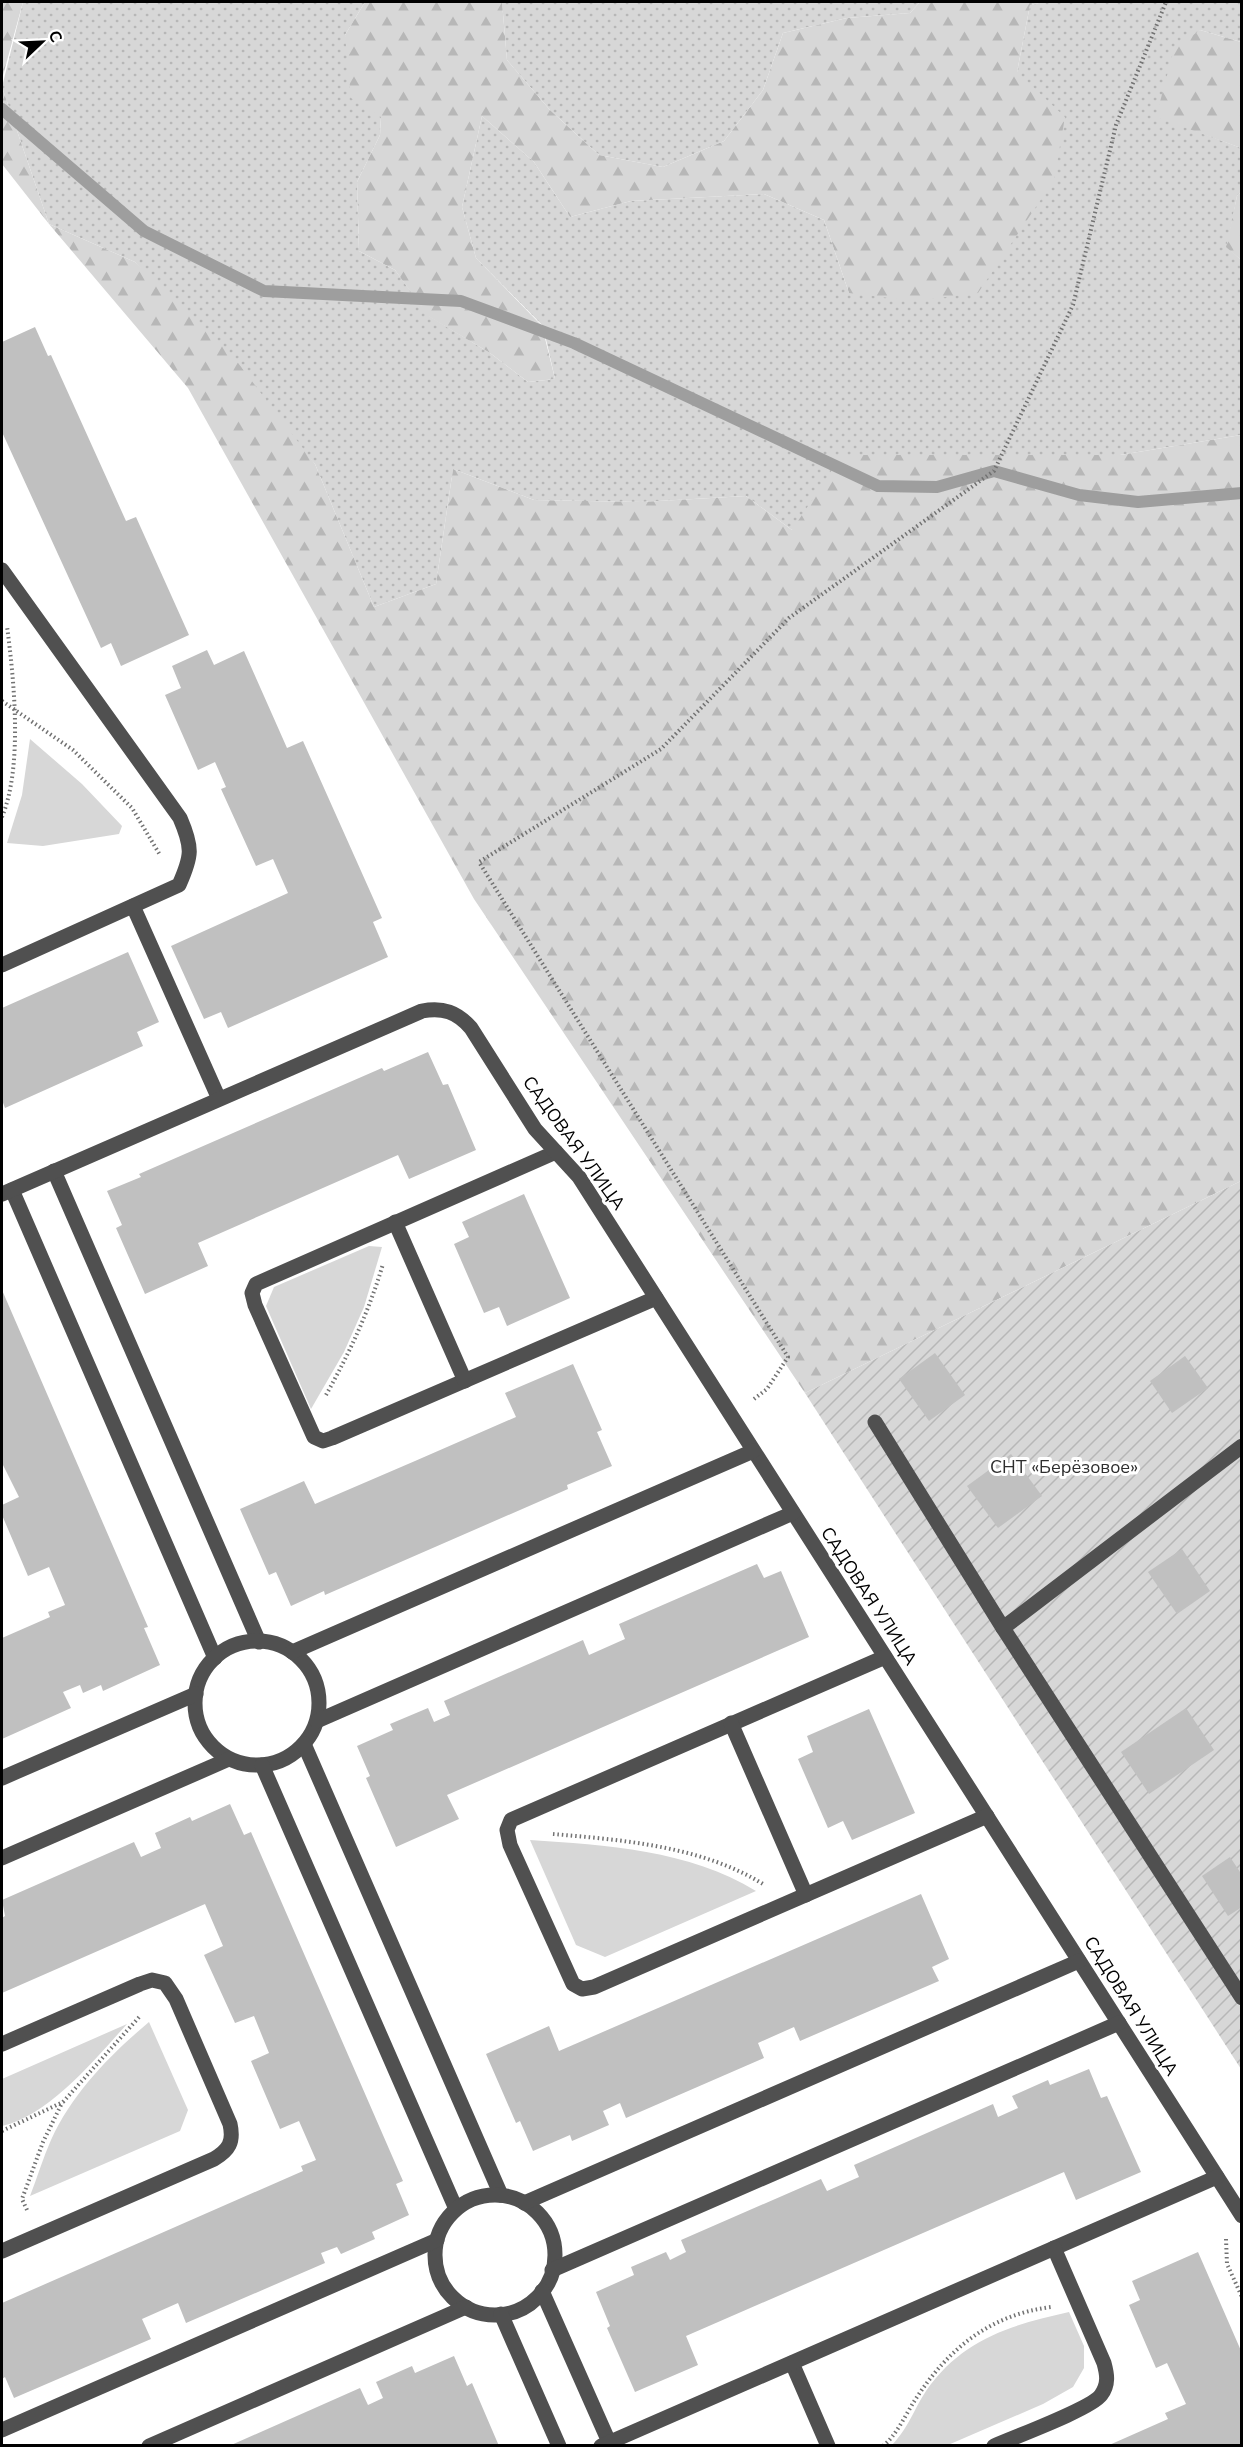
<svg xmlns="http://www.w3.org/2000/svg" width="1243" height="2447" viewBox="0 0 1243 2447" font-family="'Nunito Sans',sans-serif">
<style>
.grass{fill:url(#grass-dots)}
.forest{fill:url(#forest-firs)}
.park{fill:#d7d7d7}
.garden{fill:url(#garden-furrows)}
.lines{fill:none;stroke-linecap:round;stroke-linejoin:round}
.stream{stroke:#9e9e9e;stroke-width:12}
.building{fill:#c0c0c0}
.path{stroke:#727272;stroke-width:4;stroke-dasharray:1.5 3;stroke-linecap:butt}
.minor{stroke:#505050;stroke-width:15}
.labels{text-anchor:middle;stroke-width:6;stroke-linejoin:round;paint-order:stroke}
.street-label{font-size:18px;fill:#000;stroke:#fff}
.park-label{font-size:18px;fill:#2e2e2e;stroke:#fff}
</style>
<defs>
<pattern id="grass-dots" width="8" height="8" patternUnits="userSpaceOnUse" patternTransform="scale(1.5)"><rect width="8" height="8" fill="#d7d7d7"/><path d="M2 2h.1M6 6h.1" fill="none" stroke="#b7b7b7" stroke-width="1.8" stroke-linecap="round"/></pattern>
<pattern id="forest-firs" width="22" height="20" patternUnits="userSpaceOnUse" patternTransform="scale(1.5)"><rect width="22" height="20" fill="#d7d7d7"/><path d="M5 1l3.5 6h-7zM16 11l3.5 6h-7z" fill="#b7b7b7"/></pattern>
<pattern id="garden-furrows" width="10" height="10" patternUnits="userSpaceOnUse" patternTransform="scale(1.5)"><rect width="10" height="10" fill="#d7d7d7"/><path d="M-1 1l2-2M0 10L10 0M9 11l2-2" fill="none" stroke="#b7b7b7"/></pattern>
</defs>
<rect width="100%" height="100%" fill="#fff"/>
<!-- grass -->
<g class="grass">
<polygon points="23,2 365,2 345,35 381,116 380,135 357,182 359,251 395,270 429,316 490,353 528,382 555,379 543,326 476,258 462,207 482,116 534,162 570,217 631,201 764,194 824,220 849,293 1017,72 1030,5 1043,2 1241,2 1241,42 1200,30 1157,116 1241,148 1241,192 1237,196 1227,247 1241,260 1241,435 1120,455 1010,456 792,530 746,496 641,502 534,500 453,469 436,584 374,607 315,464 135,262 49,224 2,87"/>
<polygon points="502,2 920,2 910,13 847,18 783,33 763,90 724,141 663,167 599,155 550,110 507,60"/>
</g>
<!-- forest -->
<g class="forest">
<polygon points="2,2 23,2 2,79"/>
<polygon points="365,2 502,2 507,60 550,110 599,155 663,167 724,141 763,90 783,33 847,18 910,13 920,2 1043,2 1030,5 1017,72 1065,117 1054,180 978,293 914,301 849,293 824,220 764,194 631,201 570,217 534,162 482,116 462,207 476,258 542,326 555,379 528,382 490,353 428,316 395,270 359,251 357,182 380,135 381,117 351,98 345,35"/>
<polygon points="1200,30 1241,42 1241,148 1156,117 1174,49"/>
<polygon points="2,87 49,224 135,262 232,355 315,464 374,607 436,584 453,469 534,500 641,502 746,496 792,530 842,455 1120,455 1241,435 1241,1181 805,1393 474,899 188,388 49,224 2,164"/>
<polygon points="1241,192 1241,260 1226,247 1237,196"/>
</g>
<!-- park -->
<g class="park">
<polygon points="30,739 82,784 122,826 119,834 43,846 7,843 22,795"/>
<polygon points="369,1246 382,1247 364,1307 344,1352 311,1409 266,1306 274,1287"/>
<path d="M530,1840C605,1845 690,1850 756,1891L605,1957L576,1945Z"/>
<path d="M149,2022L188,2110L180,2131L30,2196C37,2178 43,2158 51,2140C73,2092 110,2055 149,2022Z"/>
<path d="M127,2024C95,2059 50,2115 2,2126V2079Z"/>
<path d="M1069,2312L1084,2346V2368L1073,2387L1043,2404L948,2445H892C909,2427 913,2411 926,2391C962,2339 1011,2325 1069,2312Z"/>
</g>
<!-- garden -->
<polygon class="garden" points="1241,1181 1241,2069 805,1393"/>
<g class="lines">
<!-- stream -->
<polyline class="stream" points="2,109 144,231 264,291 461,301 574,343 878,486 937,487 994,471 1079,495 1138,502 1242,493"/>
</g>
<!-- building -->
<g class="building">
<polygon points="35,327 48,356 51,355 126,521 136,517 189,635 121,666 111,643 101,648 2,432 2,342"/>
<polygon points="207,650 214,665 244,651 287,748 303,741 382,918 373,922 388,957 228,1028 221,1012 204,1019 171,946 288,893 273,859 256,866 221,789 226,787 215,762 198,770 165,695 181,688 172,666"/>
<polygon points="128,952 159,1022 137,1032 143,1046 5,1108 2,1100 2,1008"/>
<polygon points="428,1052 443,1085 448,1084 476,1150 409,1179 398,1155 198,1243 208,1266 145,1294 116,1228 122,1225 107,1191 141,1177 139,1174 382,1068 384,1071"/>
<polygon points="524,1194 570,1298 507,1326 499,1307 484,1313 454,1244 469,1237 462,1222"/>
<polygon points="2,1290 148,1627 144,1628 160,1665 103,1691 101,1685 83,1693 80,1685 63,1692 71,1708 2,1739 2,1638 50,1617 48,1612 65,1605 49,1567 28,1576 2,1515 2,1505 19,1497 2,1463"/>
<polygon points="935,1353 965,1395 929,1421 899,1379"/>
<polygon points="1185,1356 1208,1388 1172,1413 1150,1381"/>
<polygon points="573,1364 602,1430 597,1432 612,1466 567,1485 568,1489 325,1595 324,1591 291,1606 276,1572 269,1575 240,1509 304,1481 315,1504 415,1461 516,1417 505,1393"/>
<polygon points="1011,1454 1042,1496 998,1528 967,1486"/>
<polygon points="1182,1549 1210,1591 1177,1614 1148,1572"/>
<polygon points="757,1564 764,1578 781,1571 809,1637 447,1795 459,1819 396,1847 366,1778 370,1776 357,1746 393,1730 390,1724 428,1708 434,1722 450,1715 444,1701 583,1640 589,1655 625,1639 619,1624"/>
<polygon points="1186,1708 1214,1750 1149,1794 1121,1752"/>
<polygon points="869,1709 915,1813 852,1840 843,1821 828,1828 798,1759 813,1752 807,1736"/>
<polygon points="230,1804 244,1835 251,1832 403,2181 396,2184 409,2215 372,2232 375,2239 341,2254 337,2247 321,2253 325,2263 186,2323 178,2303 142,2319 151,2339 14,2398 5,2377 2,2379 2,2303 303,2171 301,2166 316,2160 299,2121 280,2129 251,2061 269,2053 254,2016 235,2023 204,1955 223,1946 205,1904 2,1993 2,1918 5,1916 2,1900 134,1842 141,1857 161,1848 155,1833 190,1817 192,1821"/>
<polygon points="1230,1857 1242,1875 1242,1907 1228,1916 1202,1876"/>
<polygon points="921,1894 949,1959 932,1967 939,1981 800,2041 794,2027 758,2043 764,2058 626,2118 620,2103 603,2111 609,2125 572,2141 570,2135 533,2151 520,2121 516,2123 486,2054 549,2026 559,2051"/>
<polygon points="1089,2069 1101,2098 1107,2096 1141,2172 1076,2200 1064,2172 969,2213 686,2336 698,2365 635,2392 607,2328 610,2326 596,2292 634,2275 631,2267 666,2252 670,2260 686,2252 681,2240 821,2179 827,2191 859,2177 854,2165 993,2104 998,2117 1018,2108 1012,2096 1048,2080 1050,2085"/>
<polygon points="1198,2252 1242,2353 1242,2446 1107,2446 1168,2419 1165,2413 1186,2404 1167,2363 1156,2368 1129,2305 1140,2300 1132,2281"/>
<polygon points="454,2356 467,2386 472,2383 499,2446 229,2446 360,2388 368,2405 383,2398 376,2382 412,2366 415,2373"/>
</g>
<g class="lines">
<!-- path -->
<g class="path">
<polyline points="2,701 73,750 132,808 160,855"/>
<path d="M2,817C23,766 14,680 7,626"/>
<path d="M326,1395C350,1352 369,1311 383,1264"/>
<polyline points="754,1399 767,1389 788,1357 479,862 661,749 789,618 994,471 1073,305 1116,125 1166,2"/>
<path d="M553,1834C623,1840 701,1846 763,1884"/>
<polyline points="2,2131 63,2102 141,2015"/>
<polyline points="27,2210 22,2199 43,2142 62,2103"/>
<polyline points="1226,2239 1227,2264 1242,2297"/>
<path d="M883,2446C896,2436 906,2414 915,2400C948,2349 989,2315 1051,2307"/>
</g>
<!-- minor -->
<g class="minor">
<path d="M2,570L180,818C193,848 192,856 179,885L2,965"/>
<polyline points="133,906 219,1099"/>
<polyline points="556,1152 256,1284 252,1293 255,1305 314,1437 323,1441 332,1438 656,1298"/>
<polyline points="54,1171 259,1642"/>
<polyline points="12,1190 215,1658"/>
<path d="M2,1194L422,1011C443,1007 457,1012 471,1028L535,1129L579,1177L1242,2216"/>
<polyline points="395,1222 465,1381"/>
<polyline points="875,1422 1003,1628"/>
<polyline points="1242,1446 1003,1628 1242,1998"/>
<circle cx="257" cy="1703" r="62"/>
<polyline points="292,1652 753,1451"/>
<polyline points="885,1657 511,1820 507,1830 510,1845 573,1984 582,1989 594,1987 987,1816"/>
<polyline points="317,1721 793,1513"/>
<polyline points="731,1723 806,1895"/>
<polyline points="304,1744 501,2195"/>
<polyline points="262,1765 456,2209"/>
<polyline points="2,1778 196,1694"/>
<polyline points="2,1858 229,1759"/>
<path d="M2,2044L140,1984L152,1980L165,1983L176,1999L230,2124C234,2142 229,2150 214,2159L2,2251"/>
<circle cx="495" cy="2255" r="60"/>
<polyline points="524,2203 1079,1961"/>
<polyline points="552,2270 1119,2023"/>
<polyline points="542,2291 609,2442"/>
<polyline points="501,2314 559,2446"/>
<polyline points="792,2363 828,2446"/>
<polyline points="2,2430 437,2240"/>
<polyline points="149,2446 466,2307"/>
<polyline points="601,2446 1217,2177"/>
<path d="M994,2446C1014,2437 1091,2409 1101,2395C1109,2384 1107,2374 1104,2363L1054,2248"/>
</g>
</g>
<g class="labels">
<!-- street labels -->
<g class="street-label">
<text transform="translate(574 1143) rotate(54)" y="6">САДОВАЯ УЛИЦА</text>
<text transform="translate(869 1596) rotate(57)" y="6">САДОВАЯ УЛИЦА</text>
<text transform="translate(1131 2006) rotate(58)" y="6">САДОВАЯ УЛИЦА</text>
</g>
<!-- park labels -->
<g class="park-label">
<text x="1064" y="1473">СНТ «Берёзовое»</text>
</g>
</g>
<!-- border -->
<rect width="1243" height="2447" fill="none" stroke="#000000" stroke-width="6"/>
<!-- north arrow -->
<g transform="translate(42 42) rotate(67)" stroke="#ffffff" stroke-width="4.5" paint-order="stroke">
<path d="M0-4.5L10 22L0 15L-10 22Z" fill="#000000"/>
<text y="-9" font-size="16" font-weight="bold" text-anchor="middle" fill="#000000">С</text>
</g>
</svg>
